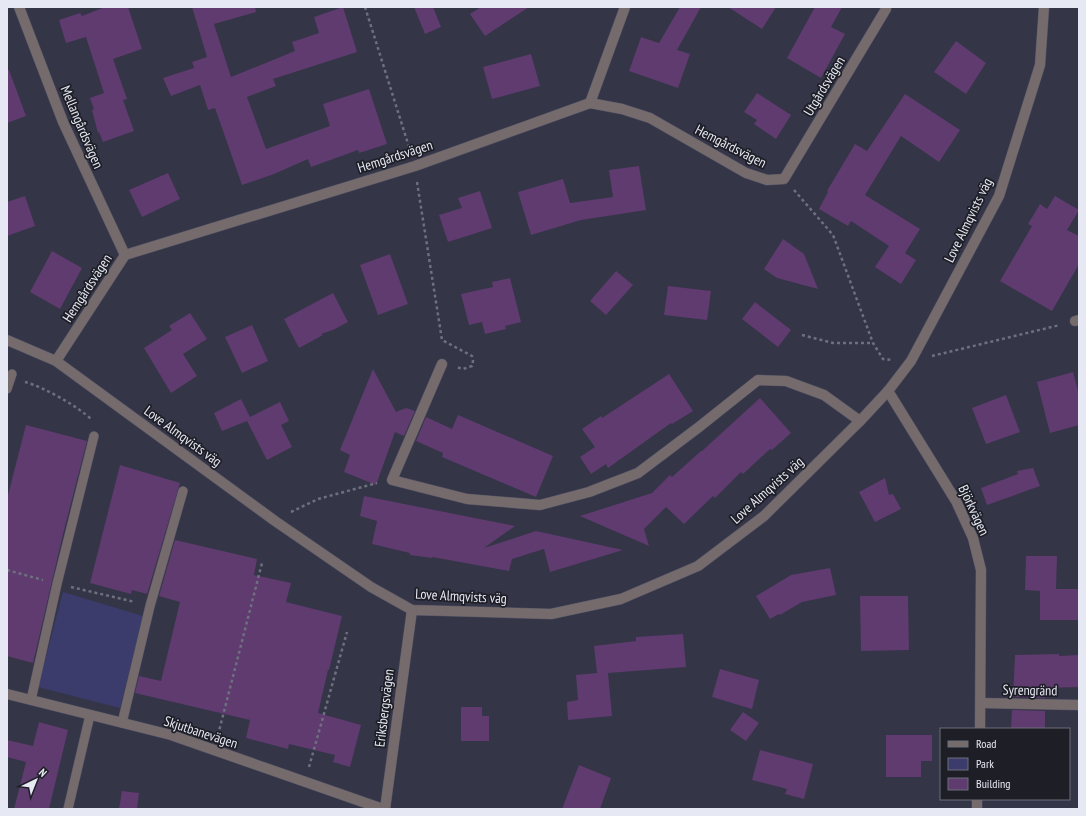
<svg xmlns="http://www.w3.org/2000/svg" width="1086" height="816" viewBox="0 0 1086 816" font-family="'PT Sans Narrow',sans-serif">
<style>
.green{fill:#3b3c6c}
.building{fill:#5f3b6f}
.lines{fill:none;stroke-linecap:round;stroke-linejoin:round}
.service-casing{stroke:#505263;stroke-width:10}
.minor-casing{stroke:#505263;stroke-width:11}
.tertiary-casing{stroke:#505263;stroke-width:11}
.path{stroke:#6e707f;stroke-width:2.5;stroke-dasharray:3 3;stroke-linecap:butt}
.service{stroke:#756a6c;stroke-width:9}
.minor{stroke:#756a6c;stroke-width:10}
.tertiary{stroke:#756a6c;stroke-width:10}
.labels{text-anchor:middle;stroke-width:3.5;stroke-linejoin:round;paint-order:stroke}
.street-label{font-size:14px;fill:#e6e8f3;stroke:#1d1e26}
</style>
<rect width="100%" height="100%" fill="#343547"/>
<!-- green -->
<polygon class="green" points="63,592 143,616 120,708 38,687"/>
<!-- building -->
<g class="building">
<polygon points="105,7 128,7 142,49 113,59 127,99 123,100 134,131 103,142 99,132 98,133 92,110 94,109 90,98 104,93 86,37 66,43 59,20 80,13 82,16"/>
<polygon points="192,7 255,7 256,12 214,24 231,77 295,51 292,42 319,33 314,17 343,7 357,52 273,79 276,86 247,97 266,149 330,126 323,104 369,89 387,144 359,153 358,150 311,167 308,159 274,174 242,185 215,108 208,110 200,85 171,96 163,78 194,68 192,62 207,57"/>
<polygon points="414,7 433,7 441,27 425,34"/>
<polygon points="481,7 529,7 485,36 470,14"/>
<polygon points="680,7 701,7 677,50 690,54 678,88 629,71 641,37 659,43"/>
<polygon points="728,7 776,7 762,29"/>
<polygon points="815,7 842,7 831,27 845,34 821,78 787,58"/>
<polygon points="956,41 986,63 966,94 934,72"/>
<polygon points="531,54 540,86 492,99 483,67"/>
<polygon points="7,70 9,70 26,116 7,123"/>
<polygon points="757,93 791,115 776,139 754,124 757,120 744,112"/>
<polygon points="905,94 960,130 939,162 901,136 865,195 920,229 905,253 916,260 901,284 875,267 889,246 851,221 848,226 819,209 828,192 827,191 855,144 867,151"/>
<polygon points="639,166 646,210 581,220 531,235 518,192 563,179 570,203 613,197 609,170"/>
<polygon points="168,173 180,199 142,217 129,190"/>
<polygon points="480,191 492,228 448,242 439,215 462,208 458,198"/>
<polygon points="25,196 35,226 7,236 7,202"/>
<polygon points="1055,196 1079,210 1067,230 1079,236 1079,264 1052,311 1000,281 1032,226 1028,224 1040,204 1047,209"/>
<polygon points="783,239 804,254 818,289 777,278 764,269"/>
<polygon points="52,251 82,268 60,309 30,292"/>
<polygon points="390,254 408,304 378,315 360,265"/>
<polygon points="616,271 633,285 606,315 590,301"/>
<polygon points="510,278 521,322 505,326 506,329 485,334 482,322 469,325 461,294 493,287 492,282"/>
<polygon points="668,286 711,291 707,320 664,315"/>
<polygon points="333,293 348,322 333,330 321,334 323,335 299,348 284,319"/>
<polygon points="755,302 791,330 778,347 742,319"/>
<polygon points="190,313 207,339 183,354 197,376 171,393 144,348 172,330 169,326"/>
<polygon points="252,325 268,361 242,373 225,337"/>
<polygon points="373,369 396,412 406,408 415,411 404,436 395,432 376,485 344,472 350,455 340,450"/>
<polygon points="1073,372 1079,395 1079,425 1050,433 1037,382"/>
<polygon points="669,374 693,411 672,424 671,423 608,468 606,464 591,474 580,457 595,447 582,429 601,416 602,418"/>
<polygon points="1006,395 1020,432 986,444 972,408"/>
<polygon points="760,398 791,433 772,450 770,449 743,474 741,472 715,498 713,496 684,524 666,507 644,529 649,546 580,516 652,493 670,475 672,477 701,451 702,451"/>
<polygon points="241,399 250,417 280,402 289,421 281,425 292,447 267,460 247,421 222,431 214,413"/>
<polygon points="458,415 553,456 536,497 442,457 443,453 416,441 426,417 452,429"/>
<polygon points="26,425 87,441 63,534 33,663 7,656 7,499"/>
<polygon points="120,465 180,483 147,594 132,590 131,594 90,583"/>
<polygon points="1033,468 1040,486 987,505 981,488 1018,474 1017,471"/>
<polygon points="885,478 889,495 893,494 901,509 875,522 859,492"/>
<polygon points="364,496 515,526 484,548 536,531 623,550 550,572 544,549 512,559 509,571 432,557 432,558 410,555 410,553 372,544 377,521 360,516"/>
<polygon points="175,540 257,559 254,575 291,583 286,602 342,616 329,670 328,670 318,713 361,725 350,767 333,762 335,755 289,744 288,749 246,738 250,720 135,693 139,676 161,681 180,602 159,596"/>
<polygon points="1026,556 1057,556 1056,589 1079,589 1079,620 1040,620 1040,591 1025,590"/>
<polygon points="830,568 836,595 802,602 780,615 779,614 770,619 756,596 791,575"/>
<polygon points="860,596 908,596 909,650 861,651"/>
<polygon points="683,634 686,667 608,673 612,716 568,720 567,702 578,700 576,675 597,673 594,646 636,641 636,637"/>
<polygon points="1059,654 1059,656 1079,655 1079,687 1045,688 1045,698 1013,697 1015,655"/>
<polygon points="720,669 759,680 752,709 712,697"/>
<polygon points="461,707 482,707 482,716 489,716 489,741 461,741"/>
<polygon points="1012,710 1045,711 1045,729 1011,729"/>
<polygon points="743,712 759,723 746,741 730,730"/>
<polygon points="39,722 68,730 49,809 14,809 26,762 7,757 7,740 33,746"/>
<polygon points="886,735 932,735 932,761 921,761 921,777 886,777"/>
<polygon points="760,750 813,764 804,799 785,794 787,789 752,780"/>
<polygon points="579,765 611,778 600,809 562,809"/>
<polygon points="122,791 139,793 137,809 119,809"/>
</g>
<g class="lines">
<defs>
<g id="service">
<polyline points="7,389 12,374"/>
<polyline points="31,700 57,584 94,436"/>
<polyline points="122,723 150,606 183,491"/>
<polyline points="68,809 90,715"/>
</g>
<g id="minor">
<polyline points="19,7 63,122 125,255"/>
<polyline points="590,103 625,7"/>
<polyline points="1075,321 1079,320"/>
<polyline points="56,361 125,255 415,166 590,103 622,109 650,118 746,173 767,180 784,179 886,9 886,7"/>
<polyline points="442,364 392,480 467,499 540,505 589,492 638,473 699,427 758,380 786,381 824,395 860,421"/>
<polyline points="888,391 956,501 973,538 981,570 980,729"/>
<polyline points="7,694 171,735 383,809"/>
<polyline points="981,703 1079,705"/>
<polyline points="977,809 977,799"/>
</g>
<g id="tertiary">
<polyline points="7,340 56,361 275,521 371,587 412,610 551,614 621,599 698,566 764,516 860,421 888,391 911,361 999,196 1040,65 1044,7"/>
<polyline points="385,809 412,610"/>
</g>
</defs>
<!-- service casing -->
<use href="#service" class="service-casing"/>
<!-- minor casing -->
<use href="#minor" class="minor-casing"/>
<!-- tertiary casing -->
<use href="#tertiary" class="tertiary-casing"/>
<!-- path -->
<g class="path">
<polyline points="365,7 410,150"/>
<polyline points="417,182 442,340 472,356 473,361 472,366 463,369 456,367"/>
<polyline points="794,190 833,235 873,343 883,359 892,360"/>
<polyline points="802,335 833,343 873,343"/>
<polyline points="932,356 1060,325"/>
<path d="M25,382C44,387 79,407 92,420"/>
<polyline points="291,512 318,499 377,483"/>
<polyline points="7,570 43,580"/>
<polyline points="71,587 135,602"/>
<polyline points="218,735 262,563"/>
<polyline points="309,767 347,632"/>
</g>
<!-- service -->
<use href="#service" class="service"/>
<!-- minor -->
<use href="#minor" class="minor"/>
<!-- tertiary -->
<use href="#tertiary" class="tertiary"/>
</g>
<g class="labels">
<!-- street labels -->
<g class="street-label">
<text transform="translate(824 86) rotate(-59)" y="5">Utgårdsvägen</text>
<text transform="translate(82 127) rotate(67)" y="5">Mellangårdsvägen</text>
<text transform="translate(731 146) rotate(27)" y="5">Hemgårdsvägen</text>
<text transform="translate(395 156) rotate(-18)" y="5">Hemgårdsvägen</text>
<text transform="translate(968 220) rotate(-64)" y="5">Love Almqvists väg</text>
<text transform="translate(87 288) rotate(-57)" y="5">Hemgårdsvägen</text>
<text transform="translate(183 436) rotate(36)" y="5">Love Almqvists väg</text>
<text transform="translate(767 490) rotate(-42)" y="5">Love Almqvists väg</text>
<text transform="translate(974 510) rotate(65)" y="5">Björkvägen</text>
<text transform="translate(461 596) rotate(3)" y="5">Love Almqvists väg</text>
<text transform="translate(1030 690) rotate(1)" y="5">Syrengränd</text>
<text transform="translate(384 708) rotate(-83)" y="5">Eriksbergsvägen</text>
<text transform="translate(201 732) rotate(18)" y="5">Skjutbanevägen</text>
</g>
</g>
<!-- border -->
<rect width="1086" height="816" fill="none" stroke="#e6e8f3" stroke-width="16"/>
<!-- legend -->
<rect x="940" y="728" width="130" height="72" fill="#1d1e26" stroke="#6d6f78"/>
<rect x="948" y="741" width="20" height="6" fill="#756a6c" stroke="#6d6f78"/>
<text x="976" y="748" font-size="12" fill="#e6e8f3">Road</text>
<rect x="948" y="758" width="20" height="12" fill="#3b3c6c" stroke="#6d6f78"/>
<text x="976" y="768" font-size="12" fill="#e6e8f3">Park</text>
<rect x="948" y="778" width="20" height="12" fill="#5f3b6f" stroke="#6d6f78"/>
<text x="976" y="788" font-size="12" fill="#e6e8f3">Building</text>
<!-- north arrow -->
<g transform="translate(36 780) rotate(43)" stroke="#1d1e26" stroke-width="3" paint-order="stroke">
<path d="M0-3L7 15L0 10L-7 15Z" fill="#e6e8f3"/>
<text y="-6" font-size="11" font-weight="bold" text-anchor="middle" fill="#e6e8f3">N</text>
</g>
</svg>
